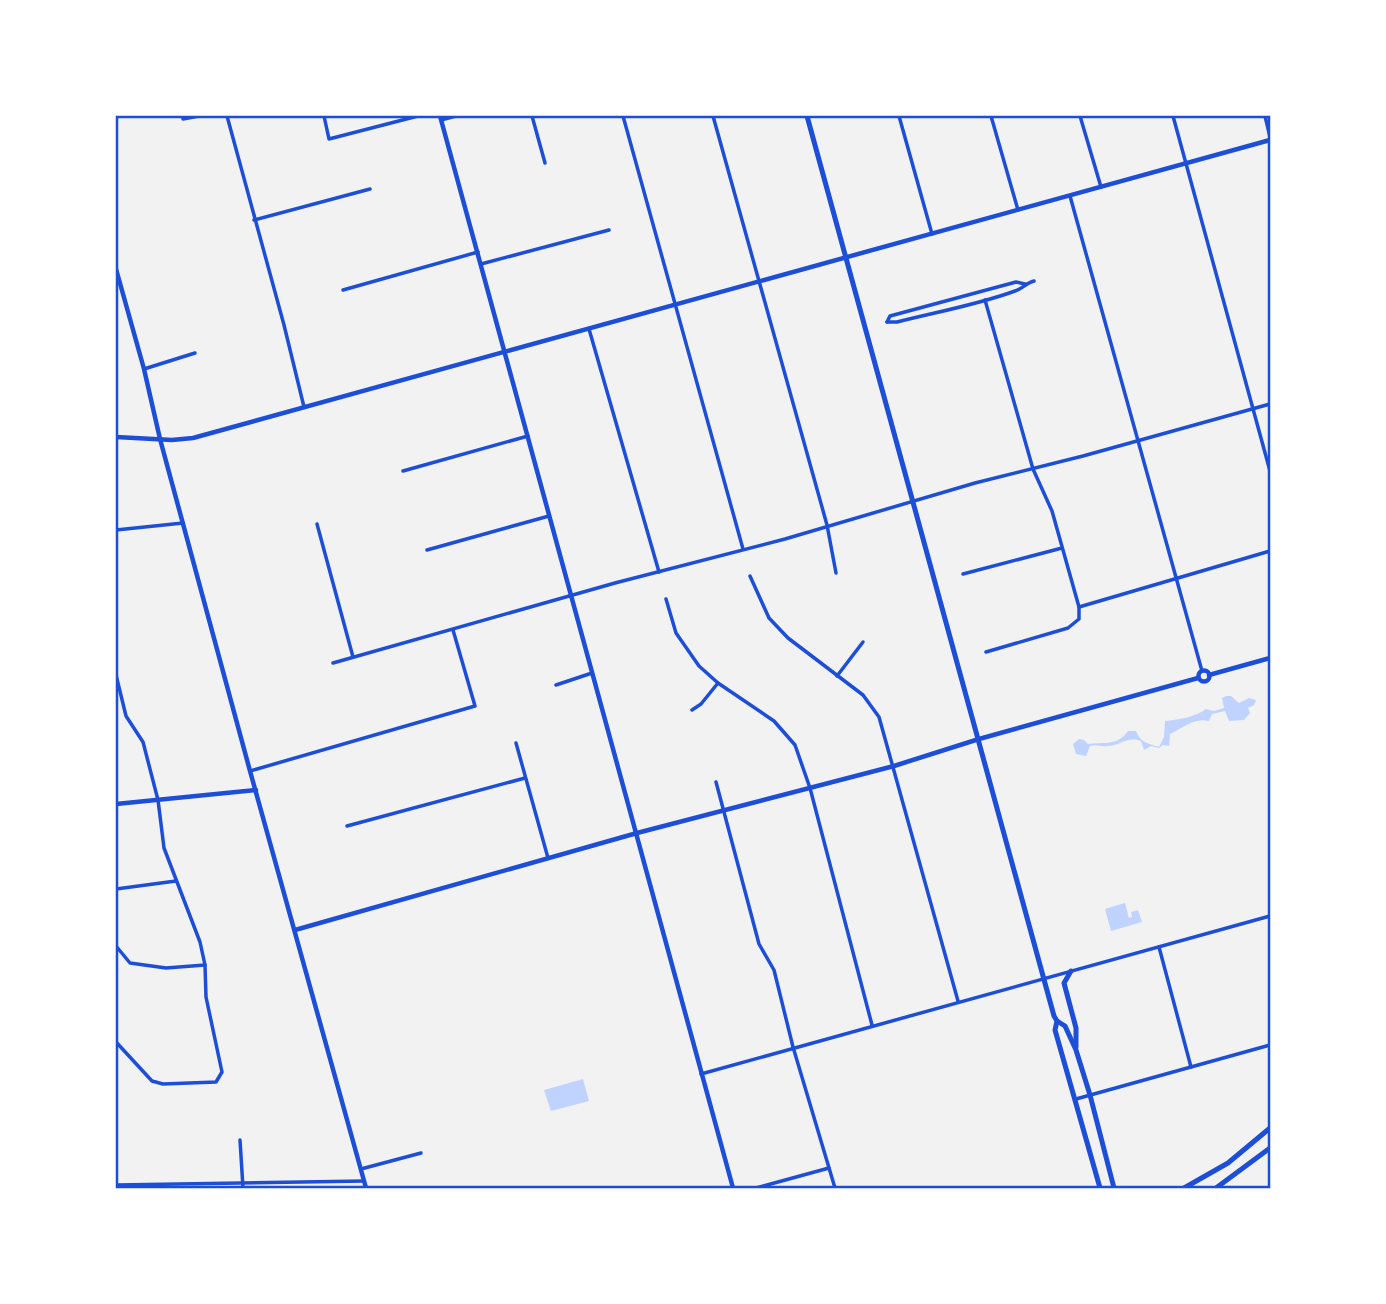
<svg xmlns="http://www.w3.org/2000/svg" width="1386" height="1304" viewBox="0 0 1386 1304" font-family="Signika,sans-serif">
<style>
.water{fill:#bfd3fe}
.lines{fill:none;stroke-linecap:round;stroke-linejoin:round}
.minor{stroke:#1d4ed8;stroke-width:3.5}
.tertiary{stroke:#1d4ed8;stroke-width:4.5}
.primary{stroke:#1d4ed8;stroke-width:5}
.neatline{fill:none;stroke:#1d4ed8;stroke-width:2.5}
</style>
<rect width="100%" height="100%" fill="#f2f2f2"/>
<!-- water -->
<g class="water">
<path d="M1226,696H1231L1239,703L1249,698L1256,700L1254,705L1248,708L1250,713L1244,720L1229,721L1225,711L1212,714L1209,721C1194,717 1183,728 1170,734L1169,746L1163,745L1159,748L1151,746L1144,750L1141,741C1126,736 1121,746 1107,746C1100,747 1097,744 1090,746L1086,756L1076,754L1073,744L1079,739L1084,740L1088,744C1104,742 1118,746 1128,731H1136C1141,743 1147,743 1159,747L1164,737L1165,721C1177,720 1196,717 1206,709L1214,711L1224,708L1222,698Z"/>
<polygon points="1125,903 1129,918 1132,917 1131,912 1138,910 1142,922 1111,931 1105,909"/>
<polygon points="583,1079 589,1101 551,1111 544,1090"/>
</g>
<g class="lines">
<!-- minor -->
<g class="minor">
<polyline points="183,116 183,119 199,116"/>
<polyline points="227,116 284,325 304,407"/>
<polyline points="324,116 329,139 418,116"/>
<polyline points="532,116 545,163"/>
<polyline points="623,116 743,549"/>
<polyline points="713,116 827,525 836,573"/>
<polyline points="899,116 932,234"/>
<polyline points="991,116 1018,210"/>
<polyline points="1080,116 1101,187"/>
<polyline points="1173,116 1270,471"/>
<polyline points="1265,116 1270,137"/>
<polyline points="441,120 456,116"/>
<polyline points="1070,196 1202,671"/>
<polyline points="254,220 370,189"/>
<polyline points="481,264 609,230"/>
<polyline points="343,290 478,252"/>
<polyline points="985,300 1033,469 1052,511 1079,607"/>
<path d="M887,322H897C936,312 977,305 1015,291C1022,289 1026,283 1034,281"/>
<polyline points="887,322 890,316 1016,282 1025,284"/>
<polyline points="589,329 659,572"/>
<polyline points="144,369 195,353"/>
<polyline points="403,471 528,436"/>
<polyline points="317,524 353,657"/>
<polyline points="116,530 183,523"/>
<polyline points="427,550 549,516"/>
<polyline points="963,574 1062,548"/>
<polyline points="750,576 769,618 788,638 863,695 879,717 958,1001"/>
<polyline points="666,599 676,633 699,666 718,683 774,721 795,745 810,788 872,1025"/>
<polyline points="986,652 1068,628 1079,619 1079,607 1270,551"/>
<polyline points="333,663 615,583 785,539 975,483 1083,456 1270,404"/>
<polyline points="116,675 126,716 143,742 158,800 164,848 200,942 205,965 206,997 222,1072 216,1082 163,1084 152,1081 116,1042"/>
<polyline points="837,676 863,642"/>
<polyline points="556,685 592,673"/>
<polyline points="692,710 701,704 718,683"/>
<polyline points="516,743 548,858"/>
<polyline points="250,771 475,706 453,630"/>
<polyline points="716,782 759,944 774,970 793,1047 835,1188"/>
<polyline points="347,826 525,778"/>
<polyline points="116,889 176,881"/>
<polyline points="116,946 130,963 166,968 205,965"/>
<polyline points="1159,947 1191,1067"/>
<polyline points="701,1074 1270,916"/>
<polyline points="1076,1099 1270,1045"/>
<polyline points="240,1140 243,1188"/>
<polyline points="361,1169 421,1153"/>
<polyline points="116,1185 364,1181"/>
<polyline points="756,1188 829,1168"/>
</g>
<!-- tertiary -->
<g class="tertiary">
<polyline points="440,116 733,1188"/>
<polyline points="116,269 144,369 160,439 250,771 366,1188"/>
<polyline points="116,437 172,440 193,438 1270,140"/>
<circle cx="1204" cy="676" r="5.5"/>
<polyline points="1209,675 1270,658"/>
<polyline points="116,804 256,790"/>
<polyline points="295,930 637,833 894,766 979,739 1198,678"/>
</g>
<!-- primary -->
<g class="primary">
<polyline points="807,116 1054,1016 1057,1021 1065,1026 1076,1050 1090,1095 1114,1188"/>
<polyline points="1071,971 1064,983 1076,1028 1076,1047"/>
<polyline points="1057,1021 1055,1030 1100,1188"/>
<polyline points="1184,1188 1228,1163 1270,1128"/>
<polyline points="1216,1188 1270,1148"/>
</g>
</g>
<!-- border -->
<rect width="1386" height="1304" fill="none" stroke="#ffffff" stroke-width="234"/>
<rect x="117" y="117" width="1152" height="1070" class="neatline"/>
</svg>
